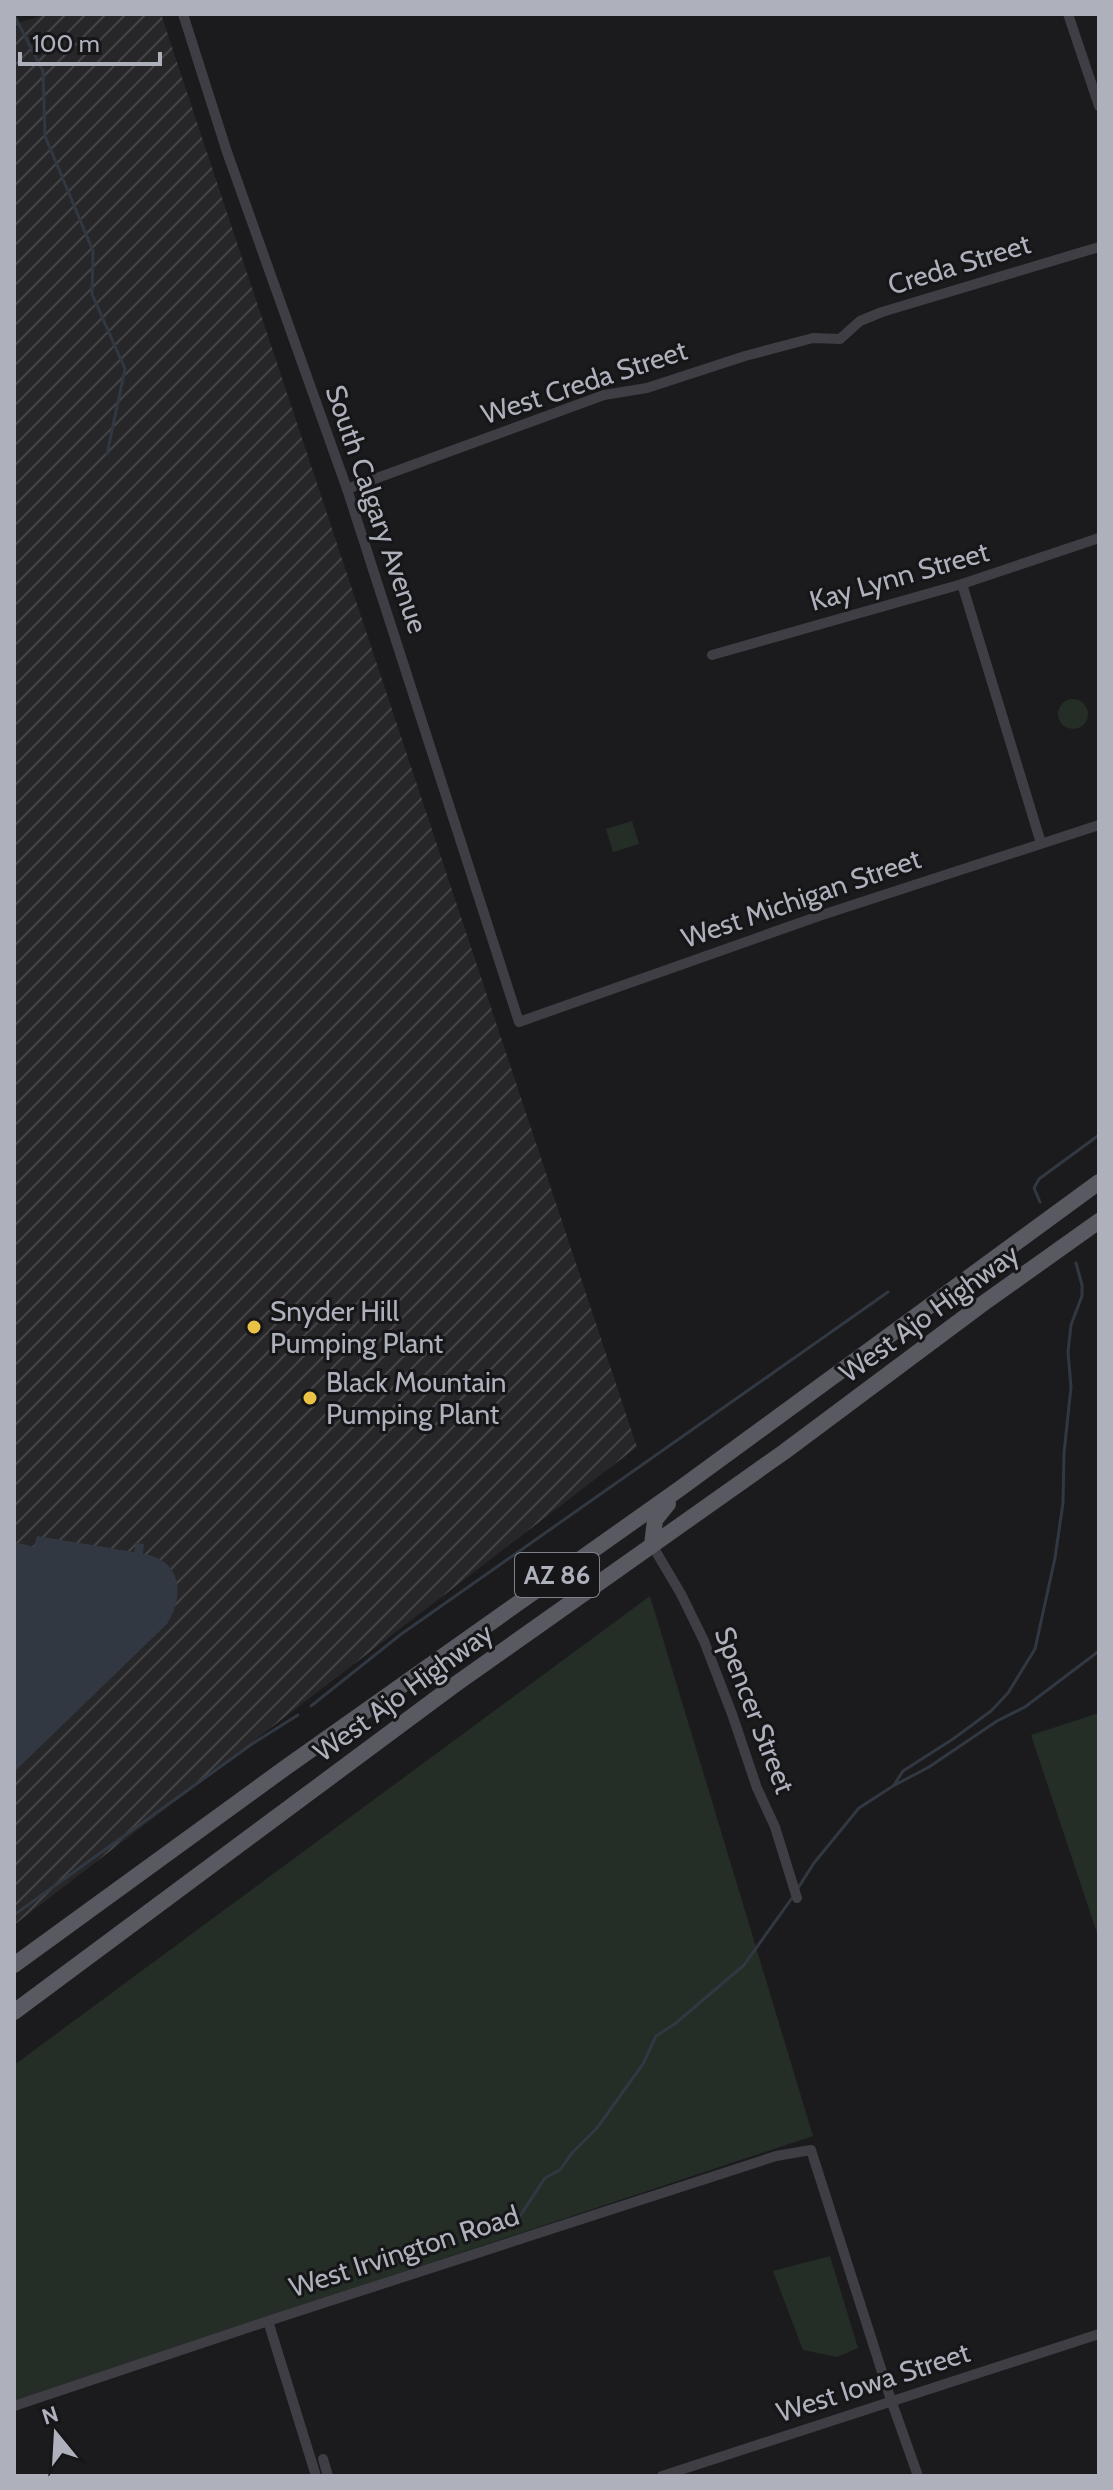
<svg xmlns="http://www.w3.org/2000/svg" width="1113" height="2490" viewBox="0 0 1113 2490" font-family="Cabin,sans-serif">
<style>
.industrial{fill:url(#industrial-furrows)}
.park{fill:#252d27}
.water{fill:#313841}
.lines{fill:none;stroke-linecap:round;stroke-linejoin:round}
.stream{stroke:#313841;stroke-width:3}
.street{stroke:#3e3e44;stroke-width:10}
.primary{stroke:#585961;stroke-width:16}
.poi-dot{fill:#eac246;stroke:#161618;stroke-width:3}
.labels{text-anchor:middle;stroke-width:6;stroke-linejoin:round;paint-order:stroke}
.shield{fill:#161618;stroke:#80828b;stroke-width:2}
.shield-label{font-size:26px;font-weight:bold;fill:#aeb1bc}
.street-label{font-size:28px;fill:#aeb1bc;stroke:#161618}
.poi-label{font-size:28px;fill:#aeb1bc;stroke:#161618;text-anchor:start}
</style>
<defs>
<pattern id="industrial-furrows" width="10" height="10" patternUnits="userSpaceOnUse" patternTransform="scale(2)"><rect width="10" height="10" fill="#27272a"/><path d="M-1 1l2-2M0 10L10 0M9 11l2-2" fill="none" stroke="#444447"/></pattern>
</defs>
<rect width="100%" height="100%" fill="#1b1b1d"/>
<!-- industrial -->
<polygon class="industrial" points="47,14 161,14 637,1447 14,1925 14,24"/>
<!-- park -->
<g class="park">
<circle cx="1073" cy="714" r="15"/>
<polygon points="632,821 639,844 613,852 606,829"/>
<polygon points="650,1596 813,2136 14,2401 14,2065"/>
<polygon points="1099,1713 1099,1939 1031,1735"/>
<polygon points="830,2256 858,2348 837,2357 803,2350 773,2271"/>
</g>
<!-- water -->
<path class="water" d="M37,1536L134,1552L136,1543L144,1544L143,1554C181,1559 186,1595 167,1624L14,1772V1542L34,1547Z"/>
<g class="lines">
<!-- stream -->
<g class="stream">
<polyline points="14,15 43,71 45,136 93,251 92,294 125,369 107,454"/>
<polyline points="1040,1202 1034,1188 1039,1179 1099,1135"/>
<polyline points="311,1706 400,1635 888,1292"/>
<polyline points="894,1785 903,1771 953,1739 991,1711 1008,1693 1035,1649 1055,1558 1063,1503 1064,1453 1071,1387 1068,1352 1071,1325 1082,1296 1082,1285 1076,1263"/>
<polyline points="798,1888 814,1863 859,1808 893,1786 929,1767 997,1721 1025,1707 1099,1651"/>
<polyline points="14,1915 252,1744 298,1715"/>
<polyline points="520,2216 545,2178 560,2170 572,2153 597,2128 643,2064 656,2036 676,2023 744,1965 792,1898"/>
</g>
<!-- street -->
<g class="street">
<polyline points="183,14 227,152 347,489 519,1022 819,916 1099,825"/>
<polyline points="1068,14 1099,106"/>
<polyline points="347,489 604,395 647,388 745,356 813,338 840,339 860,321 882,312 1099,247"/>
<polyline points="962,584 1041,843"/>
<polyline points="712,655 962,584 1099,538"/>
<polyline points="652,1545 681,1594 704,1641 732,1714 757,1788 775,1827 797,1898"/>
<polyline points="268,2321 316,2476"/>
<polyline points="14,2406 268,2321 776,2156 811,2150 891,2400 918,2476"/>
<polyline points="323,2459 328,2476"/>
<polyline points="662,2476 1099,2334"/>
</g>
<!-- primary -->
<g class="primary">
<polyline points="652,1545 655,1520 668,1504"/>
<polyline points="14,1965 285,1768 678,1490 1099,1182"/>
<polyline points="14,2012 453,1686 784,1452 981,1305 1099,1221"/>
</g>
</g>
<!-- markers -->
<g class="poi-dot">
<circle cx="254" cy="1327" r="8"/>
<circle cx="310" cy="1398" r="8"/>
</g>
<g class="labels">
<!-- shield labels -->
<rect class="shield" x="515" y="1553" width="84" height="44" rx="6"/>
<g class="shield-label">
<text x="557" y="1584">AZ 86</text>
</g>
<!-- street labels -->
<g class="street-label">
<text transform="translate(959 264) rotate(-17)" y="10">Creda Street</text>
<text transform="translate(584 382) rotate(-18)" y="10">West Creda Street</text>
<text transform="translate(377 509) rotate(71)" y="10">South Calgary Avenue</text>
<text transform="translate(899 576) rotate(-16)" y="10">Kay Lynn Street</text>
<text transform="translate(801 898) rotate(-19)" y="10">West Michigan Street</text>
<text transform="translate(929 1313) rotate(-36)" y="10">West Ajo Highway</text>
<text transform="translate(403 1692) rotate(-36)" y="10">West Ajo Highway</text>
<text transform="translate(755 1710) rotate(69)" y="10">Spencer Street</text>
<text transform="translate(404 2251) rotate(-18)" y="10">West Irvington Road</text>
<text transform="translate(873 2382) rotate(-18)" y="10">West Iowa Street</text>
</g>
<!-- poi labels -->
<g class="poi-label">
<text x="270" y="1321">Snyder Hill<tspan x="270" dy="32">Pumping Plant</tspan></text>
<text x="326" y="1392">Black Mountain<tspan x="326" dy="32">Pumping Plant</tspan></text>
</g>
</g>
<!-- border -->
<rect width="1113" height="2490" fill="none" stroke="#aeb1bc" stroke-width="32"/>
<!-- north arrow -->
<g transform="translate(56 2434) rotate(342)" stroke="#161618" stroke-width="6" paint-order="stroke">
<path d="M0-6L14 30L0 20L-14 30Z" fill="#aeb1bc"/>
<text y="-12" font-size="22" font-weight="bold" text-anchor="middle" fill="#aeb1bc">N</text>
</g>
<!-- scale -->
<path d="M20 52v12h140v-12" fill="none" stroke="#aeb1bc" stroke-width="4"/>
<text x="32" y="52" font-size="24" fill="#aeb1bc" stroke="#161618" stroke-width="6" paint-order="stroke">100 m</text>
</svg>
